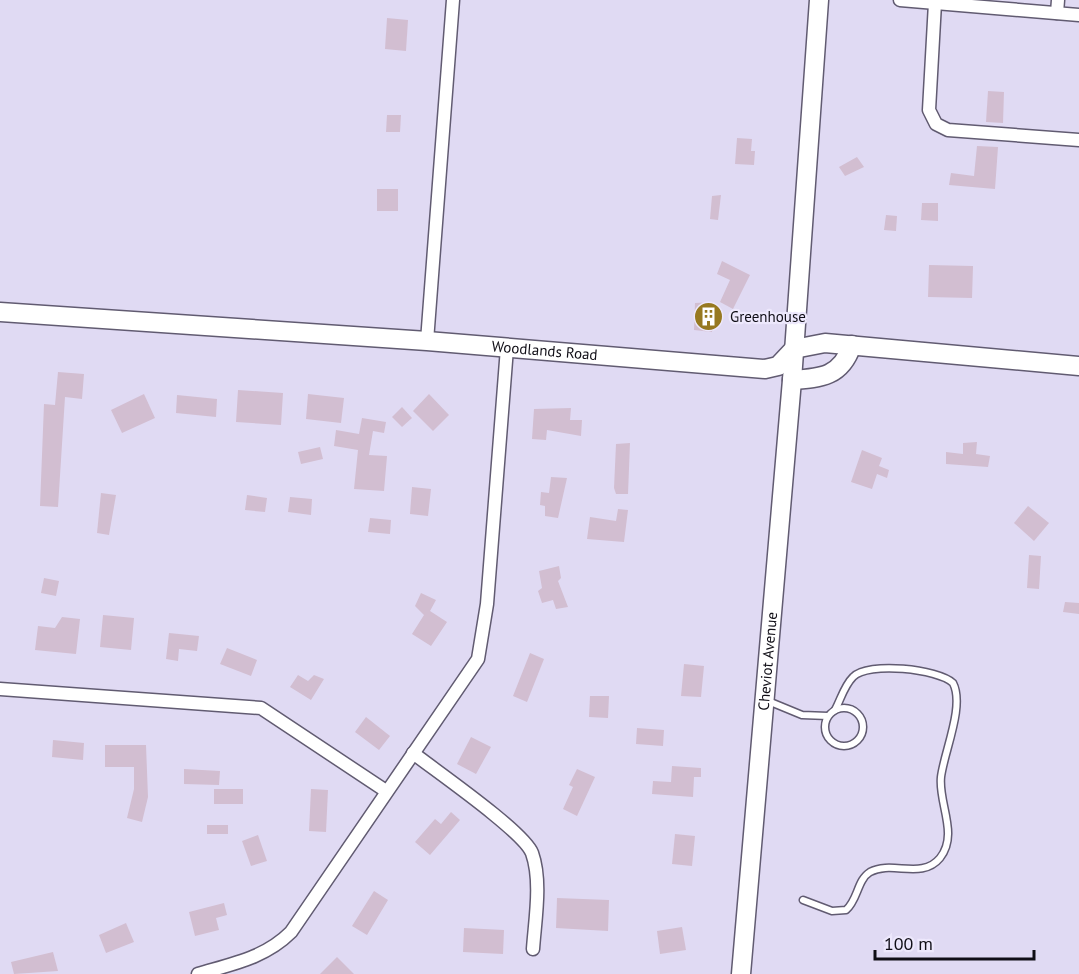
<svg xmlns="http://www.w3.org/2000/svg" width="1079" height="974" viewBox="0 0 1079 974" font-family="'PT Sans',sans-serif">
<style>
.building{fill:#d2bed1}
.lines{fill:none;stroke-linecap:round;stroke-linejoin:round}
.lane-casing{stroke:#615b71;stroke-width:9}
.street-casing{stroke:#615b71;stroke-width:15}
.secondary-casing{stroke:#615b71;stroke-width:21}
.lane{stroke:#fff;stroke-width:6}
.street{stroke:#fff;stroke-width:12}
.secondary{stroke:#fff;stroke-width:18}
.labels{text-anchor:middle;stroke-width:4.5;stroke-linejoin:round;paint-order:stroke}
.poi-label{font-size:15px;fill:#100e16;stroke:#ede8fc;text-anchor:start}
.street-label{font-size:15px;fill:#100e16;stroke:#ede8fc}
</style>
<rect width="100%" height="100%" fill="#e0daf3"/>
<!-- building -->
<g class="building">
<polygon points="387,18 408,20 406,51 385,49"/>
<polygon points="988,91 1004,92 1003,123 986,122"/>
<polygon points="387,115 401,115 400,132 386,132"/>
<polygon points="737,138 752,139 751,151 755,151 754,165 735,164"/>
<polygon points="977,146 998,147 995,189 949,185 951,173 974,176"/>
<polygon points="857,157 864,167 845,176 839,167"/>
<rect x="377" y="189" width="21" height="22"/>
<polygon points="721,195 718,220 710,219 712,196"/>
<polygon points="922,203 938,203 938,221 921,220"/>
<polygon points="886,215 897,216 896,231 884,230"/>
<polygon points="722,261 750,275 733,309 720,302 730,280 717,274"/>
<polygon points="929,265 973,266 972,298 928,297"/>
<polygon points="713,302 712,332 694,330 695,303"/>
<polygon points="58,372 84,374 82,399 65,397 58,507 40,506 44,404 55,405"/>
<polygon points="238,390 283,393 281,425 236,422"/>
<polygon points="144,394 155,418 122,433 111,410"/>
<polygon points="308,394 344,398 341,423 306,419"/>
<polygon points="429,394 449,415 433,431 413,411"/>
<polygon points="177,395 217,399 216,417 176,413"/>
<polygon points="402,407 412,418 402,427 392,417"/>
<polygon points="571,408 570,420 582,420 581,436 547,430 546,440 532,439 534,409"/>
<polygon points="362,418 386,422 384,433 373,431 369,455 387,456 384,491 354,489 358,450 334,446 336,430 359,434"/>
<polygon points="977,442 976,454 990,456 988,467 946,464 946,452 963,454 963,443"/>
<polygon points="630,443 628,494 616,494 614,488 616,444"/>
<polygon points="320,447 323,459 301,464 298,452"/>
<polygon points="862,450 882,458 879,466 889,470 887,478 877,474 872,489 851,482"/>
<polygon points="551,477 567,478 558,518 545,516 545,506 540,505 541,492 549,493"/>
<polygon points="412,487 431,489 428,516 410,514"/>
<polygon points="101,493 116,495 109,535 97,533"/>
<polygon points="247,495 267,498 265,512 245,510"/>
<polygon points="290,497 312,499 311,515 288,512"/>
<polygon points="1028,506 1049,523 1034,541 1014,523"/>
<polygon points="618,509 628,510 624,542 587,539 590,517 616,521"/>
<polygon points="370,518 391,520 390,534 368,532"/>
<polygon points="1029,555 1041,556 1039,589 1027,588"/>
<polygon points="559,566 561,578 558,581 568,607 556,609 553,600 542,603 538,591 542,588 539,571"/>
<polygon points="44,578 59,581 56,596 41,593"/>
<polygon points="421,593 436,600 430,611 447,622 431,646 412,634 424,615 415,606"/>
<polygon points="1065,602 1079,603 1079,614 1063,612"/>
<polygon points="103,615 134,618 131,650 100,647"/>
<polygon points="62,617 80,619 76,654 35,650 38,626 55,628"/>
<polygon points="169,633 199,636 197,651 179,649 178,661 166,659"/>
<polygon points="227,648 257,660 251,676 220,664"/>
<polygon points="530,653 544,659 527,702 513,696"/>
<polygon points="684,664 704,666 701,697 681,696"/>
<polygon points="298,675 308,681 314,675 324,679 311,700 290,687"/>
<polygon points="590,696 609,696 608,718 589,717"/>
<polygon points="366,717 390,736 379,750 355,732"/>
<polygon points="637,728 664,730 663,746 636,744"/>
<polygon points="471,737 491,747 476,774 457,764"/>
<polygon points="53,740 84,743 83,760 52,757"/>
<polygon points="105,745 146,745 148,797 142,822 127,818 134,789 134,767 105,767"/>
<polygon points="672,766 701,768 701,777 694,777 693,797 652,794 653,781 671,782"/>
<polygon points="184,769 220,771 219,785 184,784"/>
<polygon points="577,769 595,777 577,816 563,809 573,787 569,785"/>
<rect x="214" y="789" width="29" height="15"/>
<polygon points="311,789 328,790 326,832 309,831"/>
<polygon points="451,812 460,820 430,855 415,842 435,819 441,824"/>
<rect x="207" y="825" width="21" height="9"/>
<polygon points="675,834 695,836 692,866 672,864"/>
<polygon points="258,835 267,861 251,866 242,841"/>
<polygon points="374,891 388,900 367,935 352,926"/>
<polygon points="557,898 609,900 608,931 556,928"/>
<polygon points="224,903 227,915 216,918 219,930 195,936 189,912"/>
<polygon points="126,923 134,942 106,953 99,935"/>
<polygon points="682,927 686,950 660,954 657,931"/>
<polygon points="464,928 504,930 503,954 463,952"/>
<polygon points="53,952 58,971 14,974 11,962"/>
<polygon points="337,957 354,974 320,974"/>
</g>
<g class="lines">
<defs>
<g id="lane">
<polyline points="768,701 802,715 828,716"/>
<circle cx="844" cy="727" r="19"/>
<path d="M803,900L832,911L846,910C858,900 857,880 870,872C892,860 922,880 940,858C959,834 938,803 941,777C944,752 965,706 953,683C938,669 868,661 853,677C844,686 841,699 835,710"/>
</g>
<g id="street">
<polyline points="900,0 1079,15"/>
<polyline points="935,3 929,110 936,124 948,130 1079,140"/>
<polyline points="1057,13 1058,0"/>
<polyline points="427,341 453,0"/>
<polyline points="0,689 261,708 386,791"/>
<path d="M413,753C436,771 523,831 532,853C542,881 535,920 533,949"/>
<path d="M198,974C232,964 265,958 291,932L478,659L487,604L507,348"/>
</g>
<g id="secondary">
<path id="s1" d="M0,312L427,341L765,369L778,366L794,349L825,343L1079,366"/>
<path d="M792,380C821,378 841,377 852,345"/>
<path id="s2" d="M741,974L792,380L819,0"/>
</g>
</defs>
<!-- lane casing -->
<use href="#lane" class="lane-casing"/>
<!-- street casing -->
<use href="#street" class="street-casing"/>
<!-- secondary casing -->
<use href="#secondary" class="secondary-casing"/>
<!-- lane -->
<use href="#lane" class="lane"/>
<!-- street -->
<use href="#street" class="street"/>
<!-- secondary -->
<use href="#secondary" class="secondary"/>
</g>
<!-- icons -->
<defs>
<symbol id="building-disc" viewBox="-11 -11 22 22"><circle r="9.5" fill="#977921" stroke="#ede8fc"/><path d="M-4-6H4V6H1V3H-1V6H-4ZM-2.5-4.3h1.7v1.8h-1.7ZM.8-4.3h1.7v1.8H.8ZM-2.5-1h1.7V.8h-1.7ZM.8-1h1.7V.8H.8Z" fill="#fff"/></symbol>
</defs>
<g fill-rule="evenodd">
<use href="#building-disc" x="692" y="300" width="33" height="33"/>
</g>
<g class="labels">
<!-- poi labels -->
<g class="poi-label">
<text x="730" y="322">Greenhouse</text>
</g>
<!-- street labels -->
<g class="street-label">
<text dy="5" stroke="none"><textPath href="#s1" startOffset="546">Woodlands Road</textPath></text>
<text dy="5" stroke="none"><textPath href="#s2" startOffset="314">Cheviot Avenue</textPath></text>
</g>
</g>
<!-- scale -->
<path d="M875 950v9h159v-9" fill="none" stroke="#100e16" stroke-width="3"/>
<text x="884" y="950" font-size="18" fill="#100e16" stroke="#ede8fc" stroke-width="4.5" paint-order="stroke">100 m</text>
</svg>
